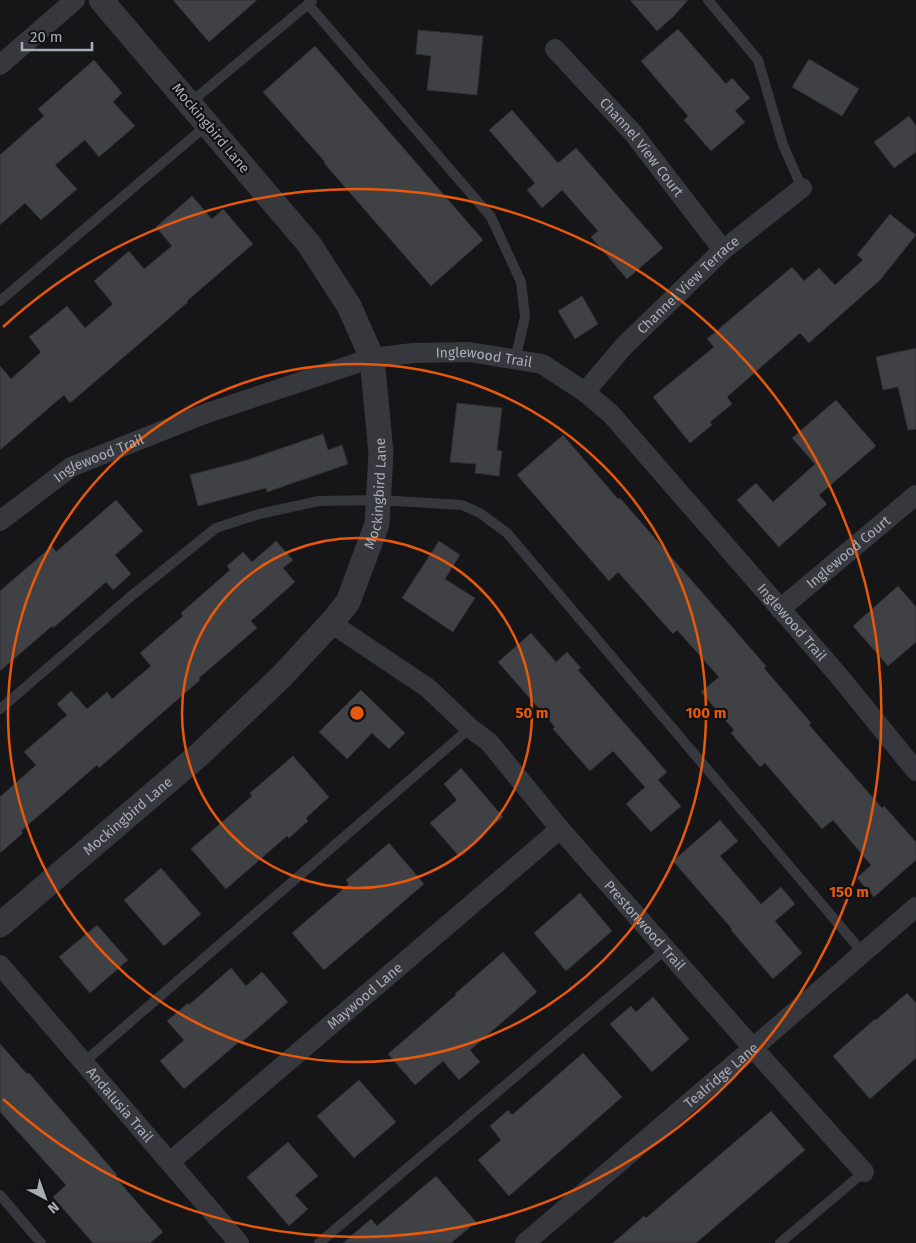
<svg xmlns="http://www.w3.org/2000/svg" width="916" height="1243" viewBox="0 0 916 1243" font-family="'Fira Sans',sans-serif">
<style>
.building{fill:#404145;stroke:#303034}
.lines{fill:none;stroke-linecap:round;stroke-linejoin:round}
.service{stroke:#37383d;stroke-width:10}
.minor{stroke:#37383d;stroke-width:20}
.tertiary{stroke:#37383d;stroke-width:25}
.ring{fill:none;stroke:#e8590c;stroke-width:2.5}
.labels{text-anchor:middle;stroke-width:4.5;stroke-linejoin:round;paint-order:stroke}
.street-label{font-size:14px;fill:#a8adb8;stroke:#111113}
.centre{fill:#e8590c;stroke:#111113;stroke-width:2.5}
.ring-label{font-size:15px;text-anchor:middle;font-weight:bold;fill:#e8590c;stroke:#111113;stroke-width:4.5;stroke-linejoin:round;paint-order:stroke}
</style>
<rect width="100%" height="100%" fill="#161618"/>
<!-- building -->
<g class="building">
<polygon points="173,0 257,0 209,42"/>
<polygon points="630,0 688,0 674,16 657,31"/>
<polygon points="678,29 726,84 732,78 750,98 735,111 745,122 711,151 684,120 688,116 641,61"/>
<polygon points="418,30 483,36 477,95 427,90 431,56 416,54"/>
<polygon points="315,46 483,240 431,286 324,163 325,162 263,92"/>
<polygon points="809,59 859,89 842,116 792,87"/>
<polygon points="94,60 122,93 113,102 135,126 99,157 85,140 55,165 77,189 41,220 25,203 0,225 0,155 44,116 38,109"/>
<polygon points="512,110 558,163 576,148 663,248 627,279 591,237 598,231 562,190 542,208 527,190 535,183 489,130"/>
<polygon points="909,116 916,126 916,152 894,168 874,142"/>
<polygon points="192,196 212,219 223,209 253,244 187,301 188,302 70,403 64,395 0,450 0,366 11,379 41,352 29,337 67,306 85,328 113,304 94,281 129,251 144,269 172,246 156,227"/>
<polygon points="890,214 916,235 880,280 809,343 800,333 727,397 732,404 710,422 712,425 690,443 653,397 714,347 707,339 792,267 804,281 819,268 835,285 863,260 857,255"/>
<polygon points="582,296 598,324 575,339 558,311"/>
<polygon points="916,348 916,429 908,430 898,387 883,390 876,357"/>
<polygon points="836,400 876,446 819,495 827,504 779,547 737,500 756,483 773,502 815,464 792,438"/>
<polygon points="457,403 502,408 497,450 502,451 499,476 475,473 476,464 450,462"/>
<polygon points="323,434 328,450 342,445 348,464 267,492 266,488 198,506 190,475 247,460"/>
<polygon points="563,435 618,499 620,498 766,666 764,668 811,723 809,725 882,808 884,806 916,842 916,860 874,897 857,878 871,865 833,820 822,829 765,763 760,767 731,733 734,730 701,692 719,677 677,630 673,634 618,572 609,581 517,475"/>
<polygon points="116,500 143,531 115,555 131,574 113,590 106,582 53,628 52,626 0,671 0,591 52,546 56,552"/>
<polygon points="276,541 293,560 283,568 295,582 251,621 257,628 199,678 200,680 99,768 97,765 21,831 23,833 0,853 0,797 36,765 24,752 67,715 57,704 71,691 87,709 107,692 112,699 151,666 140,653 183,616 181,613 230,570 227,566 243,552 252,562"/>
<polygon points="439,541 460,555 445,579 475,598 453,632 402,598"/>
<polygon points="898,586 916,607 916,642 888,666 853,626"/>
<polygon points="531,633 556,662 567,652 581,668 578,670 667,772 658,780 681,806 651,832 626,804 645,787 613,751 590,771 553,729 555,727 498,662"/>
<polygon points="361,690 405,733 389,749 372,733 347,759 319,732"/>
<polygon points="293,756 329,797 306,818 308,821 289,838 287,836 226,889 191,849 252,796 250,793"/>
<polygon points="461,768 503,817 458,855 430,823 457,800 444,784"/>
<polygon points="720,820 738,841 720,856 761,904 781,887 795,904 775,921 802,953 773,979 731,930 732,929 673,861"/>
<polygon points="389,843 424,884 324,970 292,933 349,884 346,880"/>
<polygon points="161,868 201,914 164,946 124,900"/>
<polygon points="580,893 612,931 566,971 534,933"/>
<polygon points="97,925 128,960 90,993 59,957"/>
<polygon points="503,952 537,992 470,1050 480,1062 459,1080 443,1061 415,1085 388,1054 456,995 455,994"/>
<polygon points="231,968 246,986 262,972 288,1002 242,1042 240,1041 184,1089 160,1061 184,1040 167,1021 188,1003 189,1005"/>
<polygon points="907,993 916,1003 916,1058 870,1099 833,1056 875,1019 876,1020"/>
<polygon points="653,997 689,1039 652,1072 610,1024 631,1006 636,1012"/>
<polygon points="0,1044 27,1074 29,1073 69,1119 117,1175 115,1177 163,1232 150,1243 93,1243 53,1197 66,1185 0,1112"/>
<polygon points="583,1053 622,1097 509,1196 478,1160 501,1140 490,1126 508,1110 512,1115"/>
<polygon points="359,1080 396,1122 354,1158 317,1116"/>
<polygon points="771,1111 805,1150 696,1243 613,1243 644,1216 646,1218"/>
<polygon points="288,1142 318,1176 295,1195 308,1209 289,1226 247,1177"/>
<polygon points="436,1176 476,1222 451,1243 343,1243 371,1219 377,1226"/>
</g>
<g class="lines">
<!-- service -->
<g class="service">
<polyline points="708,0 758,60 783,145 802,188"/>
<polyline points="308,4 491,217 521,282 525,317 515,360"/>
<polyline points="190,103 312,1"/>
<polyline points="0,301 207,125"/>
<polyline points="0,709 130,597 216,528 259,514 319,501 379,500 462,505 480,513 507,533 863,953"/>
<polyline points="84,1062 470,728"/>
<polyline points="0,1195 41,1243"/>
<polyline points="319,1243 666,949"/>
<polyline points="780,1243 864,1172"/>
</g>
<!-- minor -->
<g class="minor">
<path id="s1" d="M555,49L633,133L723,250"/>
<polyline points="0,65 75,0"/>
<path id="s2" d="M585,392L624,346L723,250L802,188"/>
<path id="s3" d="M0,521L71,467L207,413L372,358L413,353L469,352L542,364L585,392L611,414L839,676L916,771"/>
<path id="s4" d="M780,609L916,495"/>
<path id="s5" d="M331,623L428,688L470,728L489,742L560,829L753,1048L864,1172"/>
<path id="s6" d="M0,965L239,1243"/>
<path id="s7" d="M170,1162L560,829"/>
<path id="s8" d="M525,1243L753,1048L916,907"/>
</g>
<!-- tertiary -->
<path class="tertiary" id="s9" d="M0,925L200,754L282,676L331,623L348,602L377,524L381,453L372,358L349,306L309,244L101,0"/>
</g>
<!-- distance rings -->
<g class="ring">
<circle cx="357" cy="713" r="175"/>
<circle cx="357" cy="713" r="349"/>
<path d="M3 327A524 524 0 1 1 3 1099"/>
</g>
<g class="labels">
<!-- street labels -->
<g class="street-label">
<text transform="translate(211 128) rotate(50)" y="5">Mockingbird Lane</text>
<text dy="5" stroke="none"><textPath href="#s1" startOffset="131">Channel View Court</textPath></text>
<text dy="5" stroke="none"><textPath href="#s2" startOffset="149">Channel View Terrace</textPath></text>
<text dy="5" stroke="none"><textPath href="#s3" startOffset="522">Inglewood Trail</textPath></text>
<text dy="5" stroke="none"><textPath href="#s3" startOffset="118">Inglewood Trail</textPath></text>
<text dy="5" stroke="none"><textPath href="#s9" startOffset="589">Mockingbird Lane</textPath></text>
<text dy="5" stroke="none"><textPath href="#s4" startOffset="89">Inglewood Court</textPath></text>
<text dy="5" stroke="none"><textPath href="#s3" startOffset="942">Inglewood Trail</textPath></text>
<text dy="5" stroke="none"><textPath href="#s9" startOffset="168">Mockingbird Lane</textPath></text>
<text dy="5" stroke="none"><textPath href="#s5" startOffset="439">Prestonwood Trail</textPath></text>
<text dy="5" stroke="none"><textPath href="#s7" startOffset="256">Maywood Lane</textPath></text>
<text dy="5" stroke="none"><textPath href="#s8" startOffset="258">Tealridge Lane</textPath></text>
<text dy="5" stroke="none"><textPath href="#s6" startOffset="184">Andalusia Trail</textPath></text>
</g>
</g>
<circle cx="357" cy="713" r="8" class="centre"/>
<g class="ring-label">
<text x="532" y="718">50 m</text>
<text x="706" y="718">100 m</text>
<text x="849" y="897">150 m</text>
</g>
<!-- north arrow -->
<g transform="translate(45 1198) rotate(139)" stroke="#111113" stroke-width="4" paint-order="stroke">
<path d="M0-4L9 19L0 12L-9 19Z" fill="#a8adb8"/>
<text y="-8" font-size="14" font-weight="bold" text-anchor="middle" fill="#a8adb8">N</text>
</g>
<!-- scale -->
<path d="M22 42v8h70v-8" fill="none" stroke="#a8adb8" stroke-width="2.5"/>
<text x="30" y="42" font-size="15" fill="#a8adb8" stroke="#111113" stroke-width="4" paint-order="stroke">20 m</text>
</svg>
